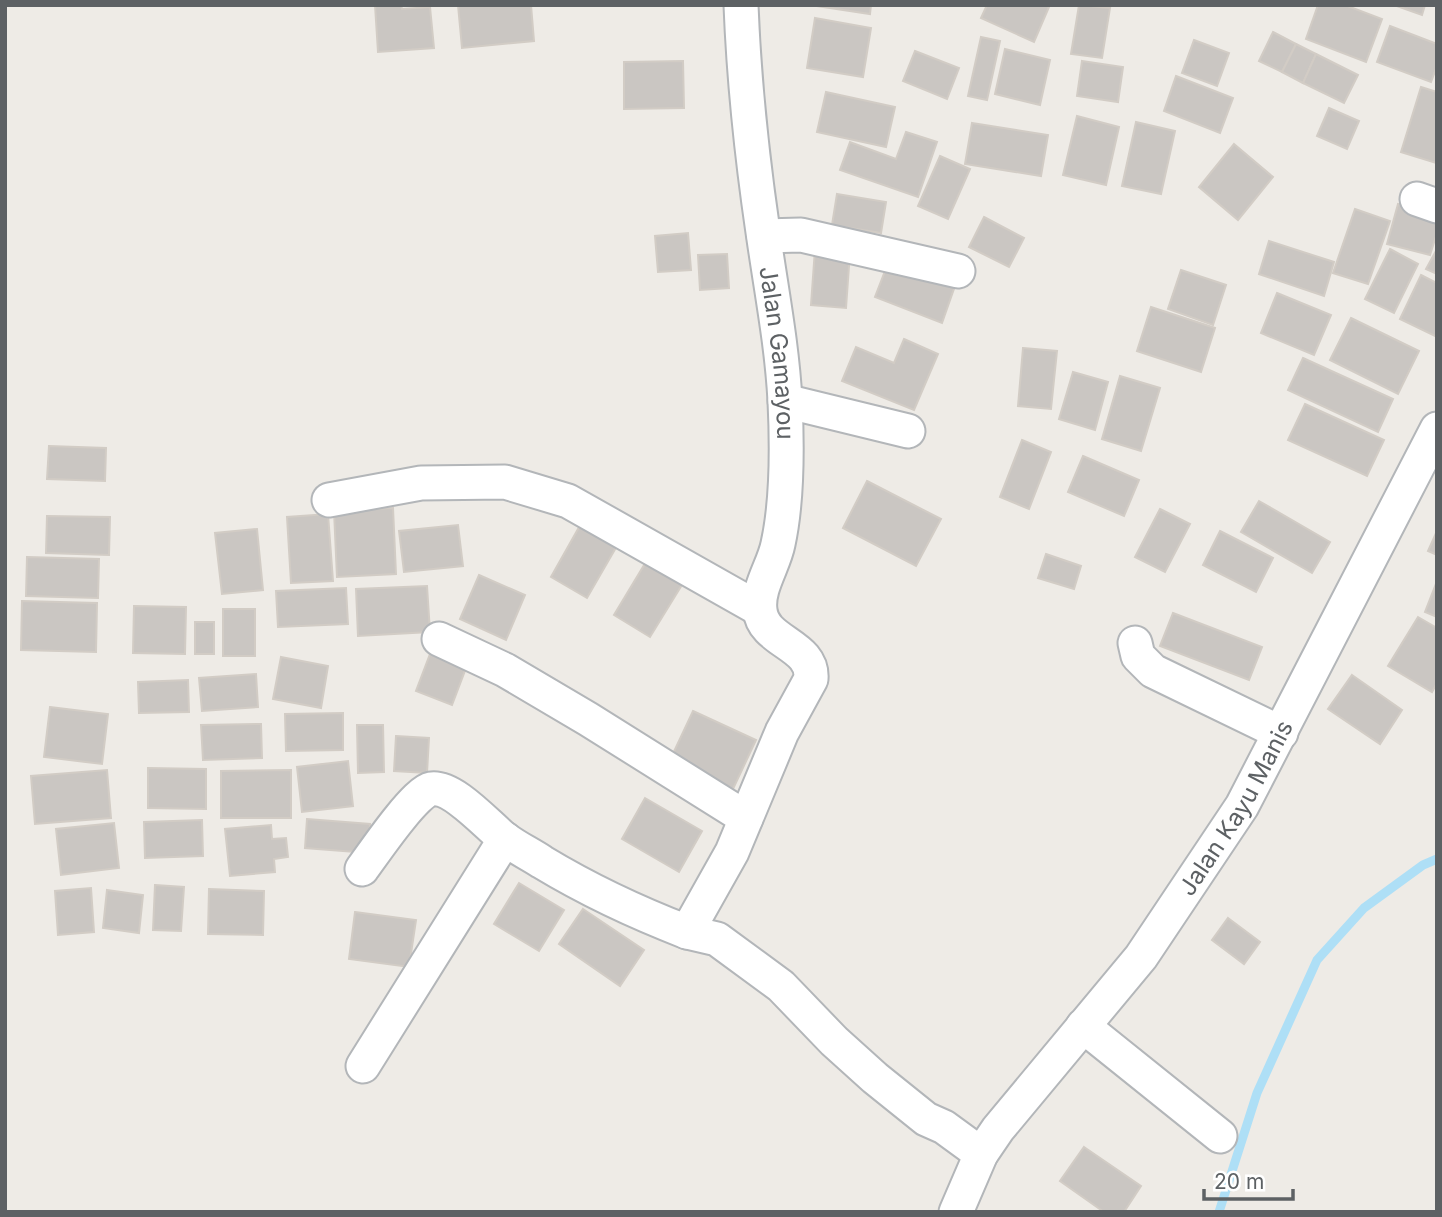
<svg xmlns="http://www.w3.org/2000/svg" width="1442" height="1217" font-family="Inter,sans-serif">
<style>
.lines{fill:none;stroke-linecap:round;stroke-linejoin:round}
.stream{stroke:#aedff6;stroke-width:9}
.building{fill:#cac6c2;stroke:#d2ccc5;stroke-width:2}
.minor-casing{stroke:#b3b6b9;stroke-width:37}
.minor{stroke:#fff;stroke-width:33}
.labels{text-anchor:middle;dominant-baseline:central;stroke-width:6;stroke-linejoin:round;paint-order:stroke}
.street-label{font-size:24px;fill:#5d6164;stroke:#fff}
</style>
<rect width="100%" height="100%" fill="#eeebe6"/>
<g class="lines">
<polyline class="stream" points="1219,1212 1257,1093 1317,960 1364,908 1423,865 1437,859"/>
</g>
<g class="building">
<polygon points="375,5 401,5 402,9 430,7 434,48 378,52"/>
<polygon points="458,5 531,5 534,41 462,48"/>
<polygon points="810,5 871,5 870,14"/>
<polygon points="987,5 1045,5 1049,7 1034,42 981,18"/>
<polygon points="1079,5 1110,8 1102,58 1071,54"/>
<polygon points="1318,5 1345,5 1382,19 1366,62 1306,39"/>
<polygon points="1394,5 1425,5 1422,15"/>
<polygon points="815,18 871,28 863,77 807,68"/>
<polygon points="1390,26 1437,44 1437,66 1431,82 1377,62"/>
<polygon points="1273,32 1296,44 1282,72 1259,61"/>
<polygon points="981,37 1000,41 987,100 968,96"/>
<polygon points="1194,40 1229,53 1217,86 1182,73"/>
<polygon points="1296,44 1316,54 1303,83 1282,72"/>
<polygon points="1005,49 1050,60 1040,105 995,94"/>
<polygon points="915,51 959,68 947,99 903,81"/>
<polygon points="1316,54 1358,75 1344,103 1303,83"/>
<polygon points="683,61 684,108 624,109 624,62"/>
<polygon points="1082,61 1123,67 1118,102 1077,96"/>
<polygon points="1176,76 1233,98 1220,133 1164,111"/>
<polygon points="1421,87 1437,92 1436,163 1401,152"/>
<polygon points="826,92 895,107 886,147 817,132"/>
<polygon points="1329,108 1359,121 1347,149 1317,136"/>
<polygon points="1077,116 1119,127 1106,185 1063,175"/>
<polygon points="1136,122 1175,131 1161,194 1122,186"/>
<polygon points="972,123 1048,135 1041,176 965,164"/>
<polygon points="906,132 937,142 918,197 840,170 850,142 896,159"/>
<polygon points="1234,144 1273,177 1238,220 1199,187"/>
<polygon points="940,156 970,169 948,219 918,206"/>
<polygon points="837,194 886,202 881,233 832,225"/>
<polygon points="1398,204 1437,215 1437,233 1430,255 1387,244"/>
<polygon points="1355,209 1390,221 1368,284 1333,273"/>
<polygon points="984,217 1024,238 1009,267 969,247"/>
<polygon points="688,233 691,270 658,272 655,236"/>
<polygon points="1269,241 1334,262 1324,296 1259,274"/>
<polygon points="815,249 850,252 846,308 811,305"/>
<polygon points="1390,249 1418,264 1394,313 1365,299"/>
<polygon points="1437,249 1437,274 1426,269"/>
<polygon points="727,254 729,288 700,290 698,255"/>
<polygon points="890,258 956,283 942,323 875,297"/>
<polygon points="1181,270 1226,285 1213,325 1168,309"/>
<polygon points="1421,275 1437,283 1437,337 1400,319"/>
<polygon points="1277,293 1331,315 1314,355 1261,333"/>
<polygon points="1151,307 1215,328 1201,372 1137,351"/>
<polygon points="1351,318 1419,351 1398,394 1330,360"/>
<polygon points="904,339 938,354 914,410 842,381 856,347 894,363"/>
<polygon points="1023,348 1057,351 1051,409 1018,406"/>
<polygon points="1303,358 1393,399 1378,432 1288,390"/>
<polygon points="1073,372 1108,382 1095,430 1059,419"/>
<polygon points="1120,376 1160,388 1141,451 1102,439"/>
<polygon points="1305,404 1384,440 1367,476 1288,440"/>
<polygon points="1022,440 1051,452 1029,509 1000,497"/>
<polygon points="49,446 106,448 105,481 47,479"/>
<polygon points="1083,456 1139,480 1124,516 1068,492"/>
<polygon points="867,481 941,519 916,566 843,528"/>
<polygon points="1259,501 1330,542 1312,573 1241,532"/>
<polygon points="393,508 396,574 337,577 334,511"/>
<polygon points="1160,509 1190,524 1165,572 1135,557"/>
<polygon points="328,514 333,581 291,583 287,517"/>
<polygon points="47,516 110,517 109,555 46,553"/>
<polygon points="582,522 618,544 587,598 551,577"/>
<polygon points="458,525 463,566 404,572 399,531"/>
<polygon points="257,529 263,590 222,594 215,533"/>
<polygon points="1220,531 1273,558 1256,592 1203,565"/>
<polygon points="1437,531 1437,555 1428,551"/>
<polygon points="652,552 688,575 650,637 614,615"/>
<polygon points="1046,554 1081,566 1074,589 1038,578"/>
<polygon points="27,557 99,559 98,598 26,596"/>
<polygon points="479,575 525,595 506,640 460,619"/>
<polygon points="1437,581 1437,617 1425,612"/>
<polygon points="427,586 430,632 358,636 356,589"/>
<polygon points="346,588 348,624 278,627 276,591"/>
<polygon points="22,601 97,603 96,652 21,650"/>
<polygon points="134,606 186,607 185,654 133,653"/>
<rect x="223" y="609" width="32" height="47"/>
<polygon points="1173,613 1262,647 1249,680 1160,646"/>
<polygon points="1418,617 1437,628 1437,683 1432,692 1388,666"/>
<rect x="195" y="622" width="19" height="32"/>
<polygon points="430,654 466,668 452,705 416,691"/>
<polygon points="281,657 328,666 321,708 273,699"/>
<polygon points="256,674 258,707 202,711 199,678"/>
<polygon points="1352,675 1402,710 1380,744 1328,709"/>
<polygon points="188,680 189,712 139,713 138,682"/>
<polygon points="50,707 108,714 102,764 44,757"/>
<polygon points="693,711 756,740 733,789 670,760"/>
<polygon points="343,713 343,750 286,751 285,714"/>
<polygon points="261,724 262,758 203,760 201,725"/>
<polygon points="357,725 383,725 384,772 358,773"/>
<polygon points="396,736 429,738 427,773 394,771"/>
<polygon points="348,761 353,806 302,812 297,767"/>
<polygon points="148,768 206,769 206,809 148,808"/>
<polygon points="107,770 111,818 35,824 31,776"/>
<polygon points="291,770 291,818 221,818 221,771"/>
<polygon points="645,798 702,831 679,872 622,839"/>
<polygon points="307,819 370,824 368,853 305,848"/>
<polygon points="202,820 203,856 145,858 144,822"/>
<polygon points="114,823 119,868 61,875 56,829"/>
<polygon points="271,825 272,839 286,838 288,857 274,859 275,872 230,876 225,829"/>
<polygon points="519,883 564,910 539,951 494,924"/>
<polygon points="155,885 184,887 181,931 153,930"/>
<polygon points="91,888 94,932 58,935 55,891"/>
<polygon points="209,889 264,891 263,935 208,934"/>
<polygon points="107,890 143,895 139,933 103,928"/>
<polygon points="583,909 644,950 620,986 559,944"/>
<polygon points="355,912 416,920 409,967 349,959"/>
<polygon points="1228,918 1260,942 1244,964 1212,940"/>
<polygon points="1084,1147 1141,1186 1124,1212 1104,1212 1060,1181"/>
</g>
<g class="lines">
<defs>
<g id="minor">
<path id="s1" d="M741 5C744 82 752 157 763 232 771 289 782 344 785 401 787 443 787 503 778 544 774 565 757 588 760 610 763 643 814 644 811 679L782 732 732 852 687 932 717 939 781 986 834 1041 875 1078 926 1119 944 1127 981 1154"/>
<polyline points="1417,199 1437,206"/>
<polyline points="764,236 801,235 958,271"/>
<polyline points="785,401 908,431"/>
<polyline points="329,500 421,483 505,482 568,501 759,609"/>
<polyline points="439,639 505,670 588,719 746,818"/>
<polyline points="1135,643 1138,656 1153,671 1281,733"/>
<path d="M362 869C373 854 415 792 431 789 453 785 489 827 505 839 517 848 530 854 542 862 590 891 635 912 687 932"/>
<polyline points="1083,1026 1220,1136"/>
<polyline points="363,1066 505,839"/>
<path id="s2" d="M956 1212 981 1154 998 1129 1141 957 1242 806 1437 429"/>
</g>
</defs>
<use href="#minor" class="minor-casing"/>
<use href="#minor" class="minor"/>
</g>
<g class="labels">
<g class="street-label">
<text stroke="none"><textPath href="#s1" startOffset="350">Jalan Gamayou</textPath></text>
<text stroke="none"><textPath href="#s2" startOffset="494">Jalan Kayu Manis</textPath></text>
</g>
</g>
<rect width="1442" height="1217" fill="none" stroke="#5d6164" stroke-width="14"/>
<path d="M1204 1189v10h89v-10" fill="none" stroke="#5d6164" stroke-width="3.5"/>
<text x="1214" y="1189" font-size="21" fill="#5d6164" stroke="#ffffff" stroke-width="5" paint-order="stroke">20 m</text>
</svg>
